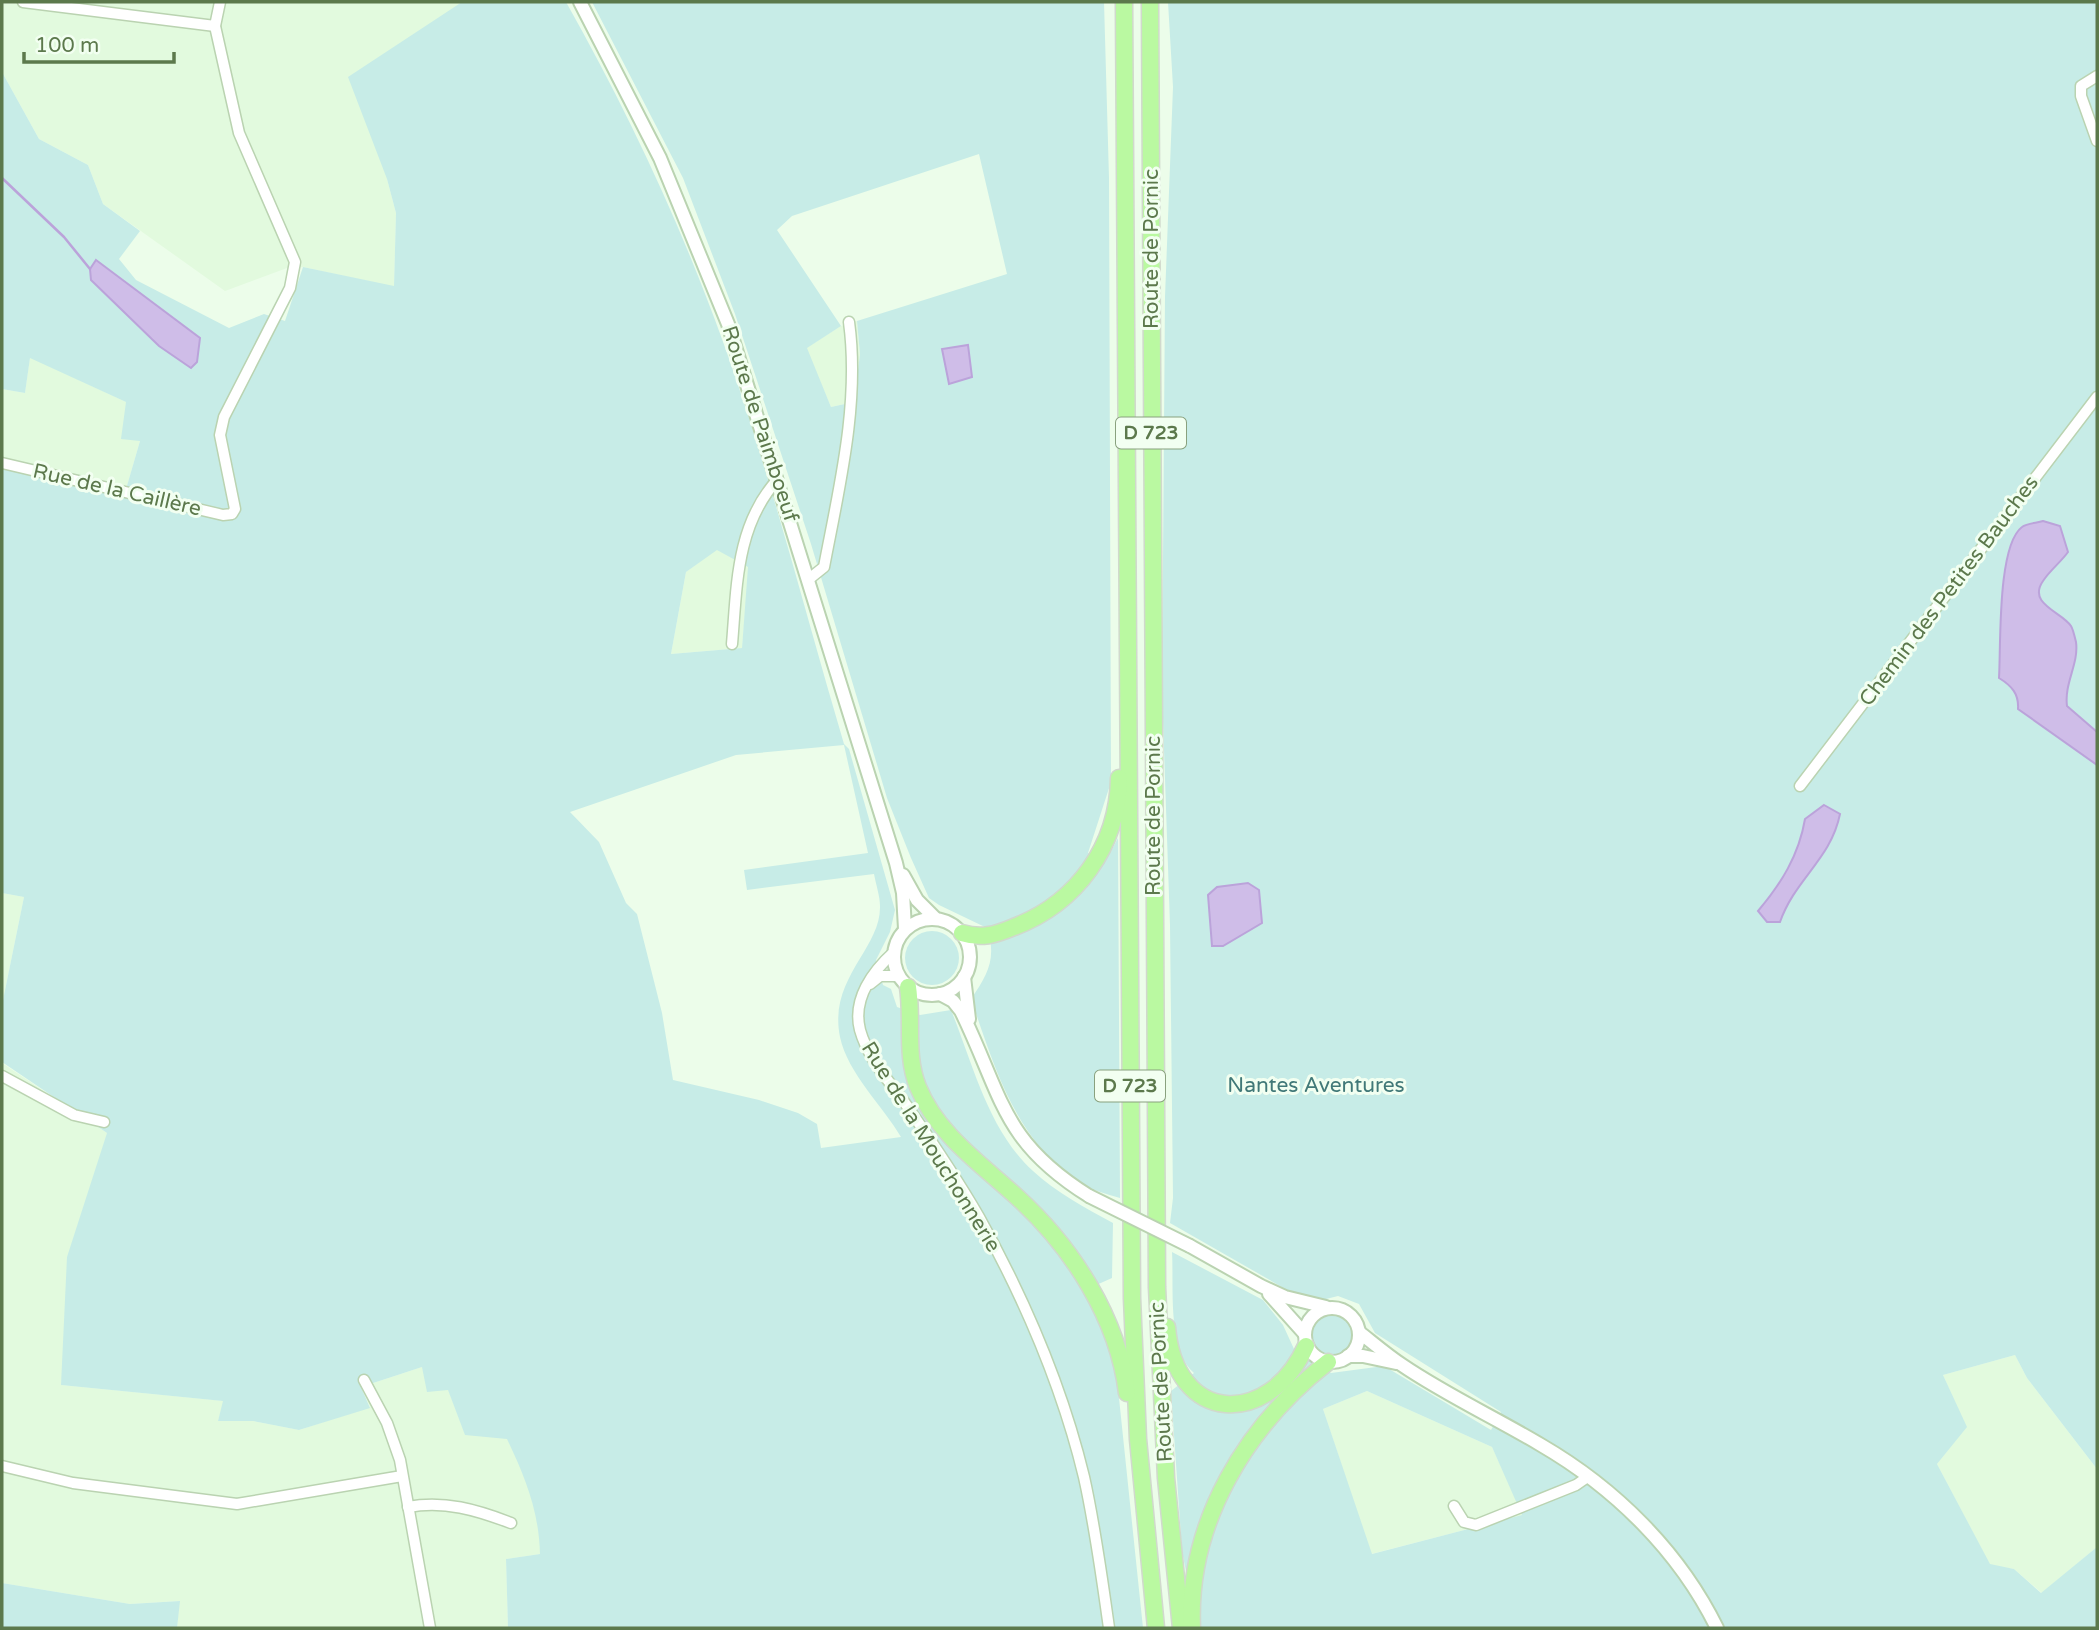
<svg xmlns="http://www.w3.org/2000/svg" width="2099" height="1630" font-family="'Varela Round',sans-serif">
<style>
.residential{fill:#e2fade}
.green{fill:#c7ece7;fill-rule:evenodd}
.water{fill:#cfbde8;stroke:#bba3da;stroke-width:2}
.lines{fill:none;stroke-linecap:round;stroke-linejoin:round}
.stream{stroke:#bba3da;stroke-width:2.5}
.minor-casing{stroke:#bad3b1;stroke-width:13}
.tertiary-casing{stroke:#bad3b1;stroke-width:16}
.trunk-casing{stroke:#d1d9cd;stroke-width:19}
.minor{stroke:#fff;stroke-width:10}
.tertiary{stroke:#fff;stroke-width:12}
.trunk{stroke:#baf9a1;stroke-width:16}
.tertiary-bridge-casing{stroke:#bad3b1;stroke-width:16;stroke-linecap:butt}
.tertiary-bridge{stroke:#fff;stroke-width:12}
.labels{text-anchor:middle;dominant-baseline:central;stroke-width:6;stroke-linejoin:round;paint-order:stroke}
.shield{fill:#f2fff1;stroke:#89a17e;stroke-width:2}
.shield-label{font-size:19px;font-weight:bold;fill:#5c794c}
.street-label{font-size:21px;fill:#5c794c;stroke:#f2fff1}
.park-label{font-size:21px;fill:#417978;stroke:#f2fff1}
</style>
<rect width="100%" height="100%" fill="#ecfdea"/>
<g class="residential">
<polygon points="84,2 462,2 387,179 396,213 394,287 303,267 287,268 225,291 103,204 88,165 39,139 2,72 2,4"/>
<polygon points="857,321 860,354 854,402 831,407 806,348 841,326"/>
<polygon points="30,357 126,402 140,441 124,496 2,468 2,389 25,393"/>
<polygon points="717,549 749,567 742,648 671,654 686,572"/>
<polygon points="2,893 24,897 2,1005"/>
<polygon points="2,1063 107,1133 61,1385 224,1401 218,1421 253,1421 299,1430 370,1407 361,1387 422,1367 448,1389 465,1434 507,1438 532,1491 540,1528 540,1554 506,1559 508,1628 177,1628 179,1601 130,1604 2,1583"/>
<polygon points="2015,1355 2027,1378 2097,1469 2097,1547 2042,1593 2014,1569 1990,1565 1937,1464 1966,1427 1943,1375"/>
<polygon points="1367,1391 1492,1447 1523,1515 1371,1554 1323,1409"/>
</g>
<g class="green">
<path d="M462 2H566C619 96 668 197 707 299 763 443 800 596 844 744L849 749 895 910 890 932 876 960 883 985 891 989 897 1007 920 1015 951 1010C973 1064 988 1130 1033 1171 1056 1192 1085 1208 1113 1223L1112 1278 1085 1290 1101 1322 1117 1379 1143 1628H508L506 1559 540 1554C539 1511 525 1477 507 1439L465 1435 448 1390 427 1392 422 1367 361 1387 370 1408 299 1430 253 1421H218L223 1401 61 1385 67 1257 107 1133 2 1062V1005L24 897 2 893V468L124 496 140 441 121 439 126 402 30 358 25 393 2 389V72L39 139 88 165 103 204 140 231 119 259 136 280 229 328 264 314 285 321 303 267 394 286 396 213 387 179 348 77ZM717 550 748 567 742 648 671 654 686 572ZM844 745 868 853 744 870 747 890 874 874C876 885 880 896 880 906 881 949 828 978 840 1037 848 1074 883 1106 901 1137L821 1148 817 1124 798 1113 759 1100 673 1080 662 1013 637 914 626 903 599 842 570 812 736 755Z"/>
<path d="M592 2H1104L1109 178 1111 782 1088 853 1106 860 1118 838 1120 1198C1107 1194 1090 1190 1079 1182 1015 1140 995 1068 971 999 988 974 997 958 987 928L939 905 929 898 911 858 887 798 811 544 735 314 683 178ZM979 154 1007 274 857 321 860 354 854 402 831 407 807 348 841 326 777 230 792 216Z"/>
<path d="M1168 2H2097V1469L2027 1378 2015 1355 1943 1375 1967 1427 1937 1464 1990 1564 2014 1569 2041 1593 2097 1547V1628H1197L1182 1551 1171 1391 1194 1373C1167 1350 1174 1287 1172 1252L1263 1300 1283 1325 1294 1349 1331 1373 1384 1366 1491 1430 1501 1412 1375 1333 1359 1304 1338 1296 1310 1303 1170 1223 1173 1198 1170 925 1162 691 1165 297 1173 87ZM1367 1391 1492 1447 1522 1515 1372 1554 1323 1409Z"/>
<circle cx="932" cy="958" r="27"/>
<circle cx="1331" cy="1335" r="21"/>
<polygon points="2,1583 130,1604 180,1601 177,1628 2,1628"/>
</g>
<g class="water">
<polygon points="96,260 200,338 197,362 191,368 159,346 91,280 90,269"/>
<polygon points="968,345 972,377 949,384 942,349"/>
<path d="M2043 521 2060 526 2068 552C2061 562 2050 570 2043 581 2027 604 2062 612 2071 626 2073 629 2075 638 2076 642 2079 664 2064 683 2067 706L2097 732V765L2018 709C2019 694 2012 686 1999 678 2001 646 1997 546 2022 527 2027 523 2037 523 2043 521Z"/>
<path d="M1824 805 1840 814C1831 859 1795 879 1780 922H1767L1758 911C1781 884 1799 855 1805 819Z"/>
<polygon points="1248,883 1259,890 1262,923 1223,946 1212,946 1208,895 1217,887"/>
</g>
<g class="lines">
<polyline class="stream" points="2,178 64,237 90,269"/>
<defs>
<g id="minor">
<polyline points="23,2 215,26"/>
<polyline points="2097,76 2081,86 2081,96 2097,141"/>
<polyline points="2,463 223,515 232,514 235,509 220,435 224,417 290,288 295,262 239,133 215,26 220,2"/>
<path d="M809 579 824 567C839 488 860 403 849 322"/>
<path d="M732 644C737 585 736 525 778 479"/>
<polyline points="1800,786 2097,397"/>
<path d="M894 952C873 971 852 999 860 1030 868 1059 890 1082 907 1106 932 1142 957 1179 979 1217 1024 1298 1062 1386 1084 1477 1095 1526 1102 1578 1109 1628"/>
<polyline points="870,984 880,976 899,976"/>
<polyline points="2,1076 74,1115 104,1122"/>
<polyline points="364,1380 387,1423 400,1460 430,1628"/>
<polyline points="2,1466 73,1483 237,1504 402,1476"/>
<polyline points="1454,1506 1464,1522 1476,1525 1576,1485 1589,1476"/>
<path d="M408 1507C444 1500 477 1510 511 1523"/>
</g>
<g id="tertiary">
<polyline points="580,2 660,158 728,324 896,863 903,893 905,929"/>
<polyline points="903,875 917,900 936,919"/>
<circle cx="932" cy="957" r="38"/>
<polyline points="964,977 969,1019"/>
<path d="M940 994 953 1001 961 1011C1003 1097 1001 1141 1089 1196"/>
<polyline points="1190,1246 1261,1286 1285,1297 1326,1307"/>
<polyline points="1269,1294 1304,1333"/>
<circle cx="1332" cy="1335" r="27"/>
<path d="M1359 1332C1373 1343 1387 1355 1402 1365 1446 1395 1496 1418 1541 1445 1615 1488 1679 1551 1717 1628"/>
<polyline points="1348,1356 1363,1356 1396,1363"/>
</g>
<g id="trunk">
<polyline points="1124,2 1132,1298 1138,1439 1156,1628"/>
<polyline points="1150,2 1157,1287 1166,1478 1181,1628"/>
<path d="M962 933C981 939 995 935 1014 927 1077 903 1118 846 1119 778"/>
<path d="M908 987C913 1020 905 1055 918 1087 937 1134 981 1164 1017 1197 1072 1247 1118 1318 1127 1393"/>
<path d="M1167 1327C1175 1425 1269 1428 1306 1346"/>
<path d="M1192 1628C1187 1522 1247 1425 1328 1362"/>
</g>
</defs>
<use href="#minor" class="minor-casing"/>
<use href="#tertiary" class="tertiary-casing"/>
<use href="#trunk" class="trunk-casing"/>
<use href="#minor" class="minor"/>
<use href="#tertiary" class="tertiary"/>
<use href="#trunk" class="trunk"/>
<defs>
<polyline id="tertiary-bridge" points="1089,1196 1190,1246"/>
</defs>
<use href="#tertiary-bridge" class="tertiary-bridge-casing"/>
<use href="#tertiary-bridge" class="tertiary-bridge"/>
</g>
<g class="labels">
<g class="shield">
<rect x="1116" y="417.5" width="70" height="31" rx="5"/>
<rect x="1095" y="1070.5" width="70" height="31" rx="5"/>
</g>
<g class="shield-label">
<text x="1151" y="433">D 723</text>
<text x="1130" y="1086">D 723</text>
</g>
<g class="street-label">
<text transform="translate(1151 249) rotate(-90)">Route de Pornic</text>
<text transform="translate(760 424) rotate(72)">Route de Paimboeuf</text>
<text transform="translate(117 490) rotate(13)">Rue de la Caillère</text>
<text transform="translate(1949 591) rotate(-53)">Chemin des Petites Bauches</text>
<text transform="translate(1153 816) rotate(-90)">Route de Pornic</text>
<text transform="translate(931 1147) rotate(58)">Rue de la Mouchonnerie</text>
<text transform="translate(1161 1382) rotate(-93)">Route de Pornic</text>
</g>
<g class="park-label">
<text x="1316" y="1085">Nantes Aventures</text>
</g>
</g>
<rect width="2099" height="1630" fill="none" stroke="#5c794c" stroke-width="7"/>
<path d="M24 52v10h150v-10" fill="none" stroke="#5c794c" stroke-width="3.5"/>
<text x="35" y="52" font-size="21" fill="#5c794c" stroke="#f2fff1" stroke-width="5" paint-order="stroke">100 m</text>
</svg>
